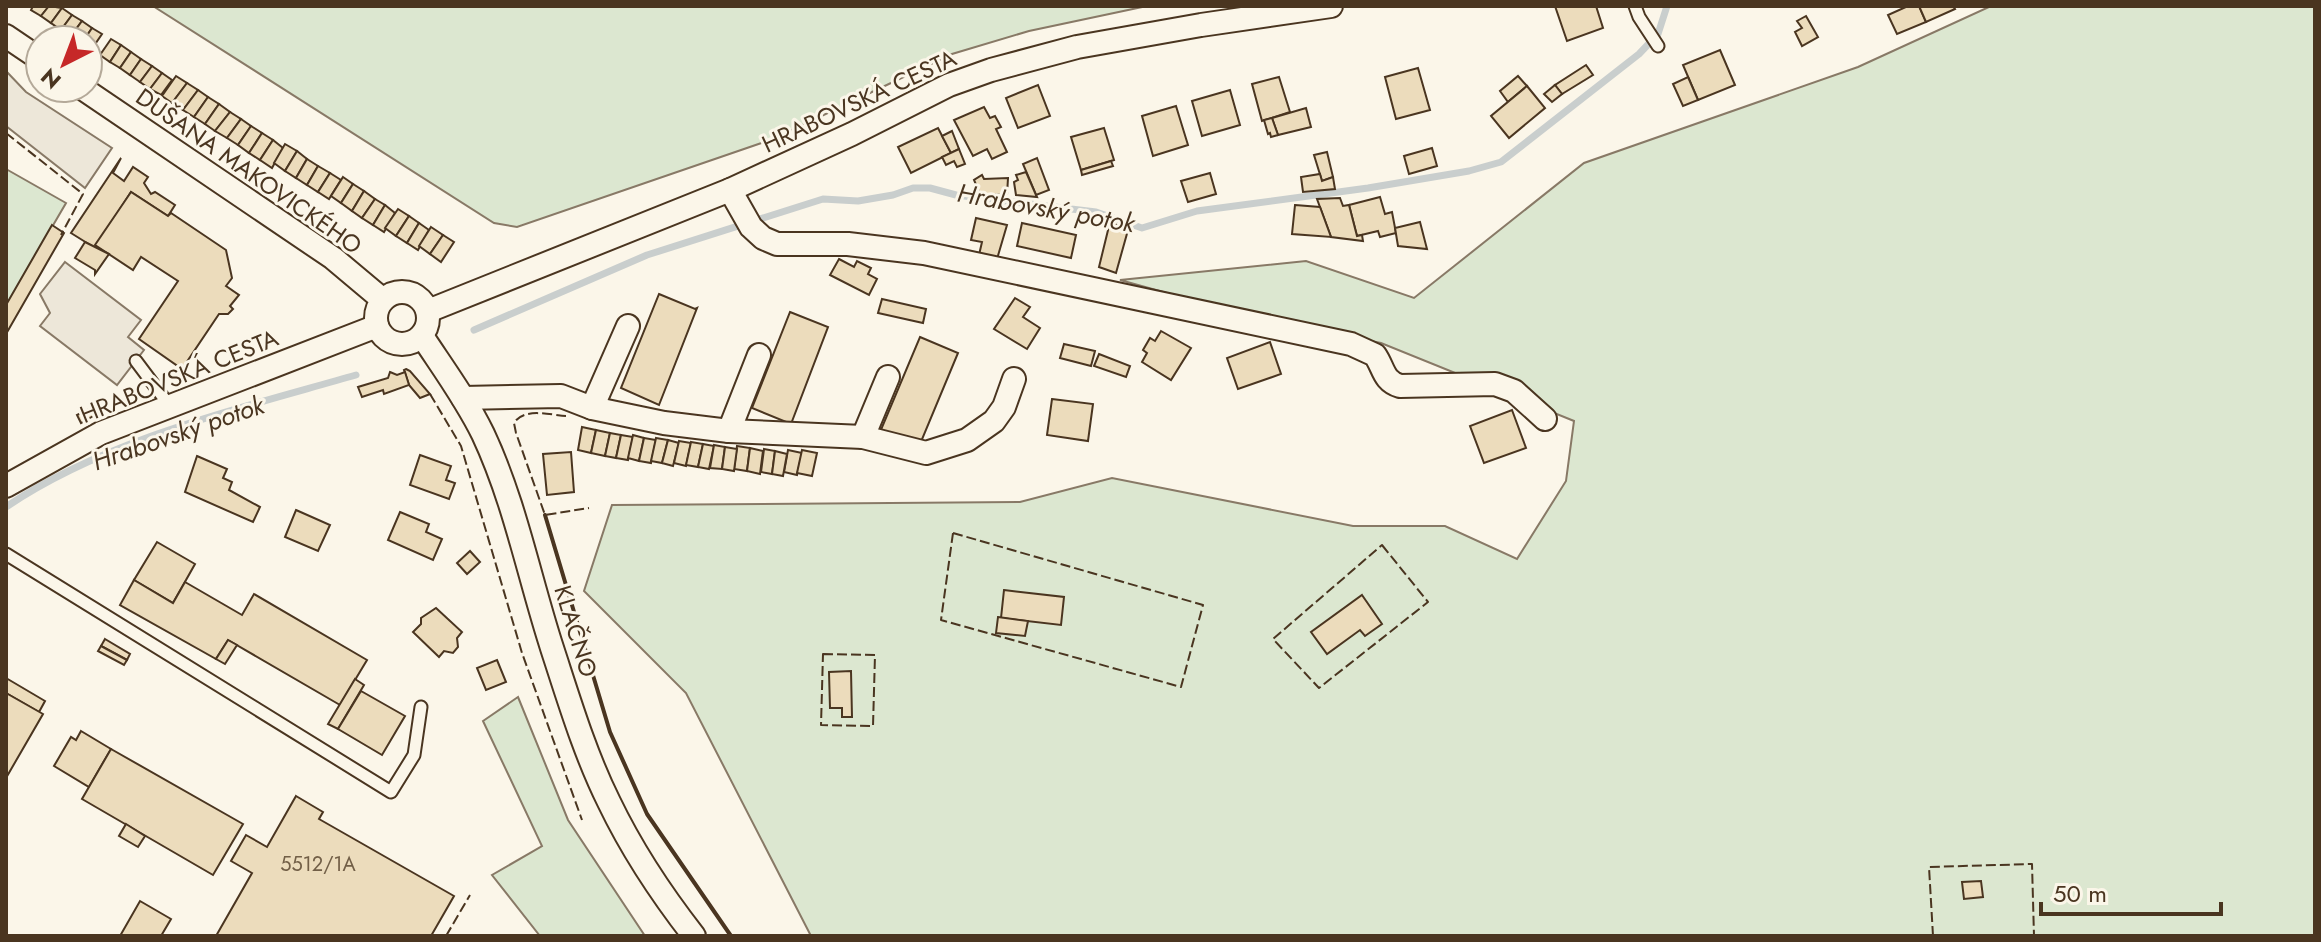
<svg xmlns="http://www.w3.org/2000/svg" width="2321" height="942" font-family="Jost,sans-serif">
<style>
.green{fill:#dce7d0;stroke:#887966;stroke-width:2}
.parking{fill:#ede7d9;stroke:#887966;stroke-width:2}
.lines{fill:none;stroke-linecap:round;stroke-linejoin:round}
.stream{stroke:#c9cecd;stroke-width:7}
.building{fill:#ecdcbc;stroke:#4a3520;stroke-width:2}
.service-casing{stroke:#4a3520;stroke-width:15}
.minor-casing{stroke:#4a3520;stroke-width:26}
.service{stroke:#fbf6e9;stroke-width:11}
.minor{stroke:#fbf6e9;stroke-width:22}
.fence{stroke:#4a3520;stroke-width:2;stroke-dasharray:10 4;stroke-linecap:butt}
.wall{stroke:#4a3520;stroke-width:4}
.labels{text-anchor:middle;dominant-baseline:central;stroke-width:6;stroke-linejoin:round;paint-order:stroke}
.number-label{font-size:20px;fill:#725f47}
.street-label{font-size:24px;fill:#4a3520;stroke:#fbf6e9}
.water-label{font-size:26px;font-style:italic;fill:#4a3520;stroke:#fbf6e9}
</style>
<rect width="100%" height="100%" fill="#fbf6e9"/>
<g class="green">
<polygon points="153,6 1147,6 1029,31 952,54 773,139 517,227 494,223"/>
<polygon points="1991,6 2315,6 2315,936 811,936 686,693 584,591 612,505 1020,502 1112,478 1353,526 1445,526 1517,559 1566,481 1574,421 1381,343 1264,320 1120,280 1306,261 1414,298 1584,163 1858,67"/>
<polygon points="6,169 66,203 6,306"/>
<polygon points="518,697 568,820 645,936 540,936 492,875 542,846 483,721"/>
</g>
<g class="parking">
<polygon points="6,71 26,92 112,148 85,188 6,126"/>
<polygon points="65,262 141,320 128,337 144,350 117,385 40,326 50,313 40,294"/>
</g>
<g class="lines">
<g class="stream">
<polyline points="474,330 647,255 823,199 858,201 893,195 913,188 930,188 956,195 1096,212 1142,228 1197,211 1368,188 1469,171 1501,162 1639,54 1658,34 1667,6"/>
<path d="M6 507C106 439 241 408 356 375"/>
</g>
</g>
<g class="building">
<polygon points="33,6 49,6 41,16 31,10"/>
<polygon points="49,6 62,8 51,23 41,16"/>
<polygon points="1555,6 1596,6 1603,28 1567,41"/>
<polygon points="1908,6 1919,6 1926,22 1897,34 1888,15"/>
<polygon points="1919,6 1953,6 1955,9 1926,22"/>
<polygon points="62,8 72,15 61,30 51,23"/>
<polygon points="72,15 82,21 71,36 61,30"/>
<polygon points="1806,16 1818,37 1802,46 1795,32 1802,28 1797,21"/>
<polygon points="82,21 92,28 84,40 76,40 71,36"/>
<polygon points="92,28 102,34 91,50 88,48 88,40 84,40"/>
<polygon points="111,39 121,45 110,62 100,55"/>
<polygon points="121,45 131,52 120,68 110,62"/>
<polygon points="1720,50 1735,85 1698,100 1683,65"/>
<polygon points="131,52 141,59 130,75 120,68"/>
<polygon points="141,59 152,66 140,82 130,75"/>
<polygon points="1586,65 1593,75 1562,94 1555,85"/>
<polygon points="152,66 162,73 150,89 140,82"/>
<polygon points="1418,68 1430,110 1396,119 1385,77"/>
<polygon points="162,73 172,80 161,95 150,89"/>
<polygon points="176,76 187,83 172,103 162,96"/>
<polygon points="1518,76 1527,86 1508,102 1500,91"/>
<polygon points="1279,77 1290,112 1262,121 1252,84"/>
<polygon points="1688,77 1698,100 1683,106 1673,84"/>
<polygon points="187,83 198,90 183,110 172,103"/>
<polygon points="1038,85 1050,116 1018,128 1006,98"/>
<polygon points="1555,85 1562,94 1552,102 1544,94"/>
<polygon points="1527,86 1545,108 1509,138 1491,116"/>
<polygon points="198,90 208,97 194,117 183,110"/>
<polygon points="1230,90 1240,125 1202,136 1192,101"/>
<polygon points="208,97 219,104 205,124 194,117"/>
<polygon points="219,104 230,112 215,131 205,124"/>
<polygon points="1176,106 1188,145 1153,156 1142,116"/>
<polygon points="984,107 990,118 995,116 1001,127 996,129 1007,152 992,159 987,149 973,156 954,120"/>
<polygon points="1306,108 1311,127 1278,135 1272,118"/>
<polygon points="230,112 241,119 227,138 215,131"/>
<polygon points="1272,118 1278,135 1271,137 1270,133 1268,134 1264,120"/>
<polygon points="241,119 251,126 238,145 227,138"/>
<polygon points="251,126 262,133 249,153 238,145"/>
<polygon points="938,128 951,153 911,173 898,147"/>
<polygon points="1104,128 1114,160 1081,170 1071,137"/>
<polygon points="952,131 959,149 951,153 942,136"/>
<polygon points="262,133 273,140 260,160 249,153"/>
<polygon points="273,140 283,148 272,168 260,160"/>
<polygon points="285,144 297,151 285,171 274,163"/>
<polygon points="1432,148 1437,166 1409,174 1404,156"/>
<polygon points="959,149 965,164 957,167 954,161 946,165 942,157"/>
<polygon points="297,151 307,159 296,178 285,171"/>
<polygon points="1327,152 1333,177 1322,181 1314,155"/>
<polygon points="121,158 113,173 124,181 133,167 148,177 144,183 151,194 155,192 175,205 168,216 131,192 95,248 71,233"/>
<polygon points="1037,158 1049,190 1036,195 1023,164"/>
<polygon points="307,159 318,166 307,185 296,178"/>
<polygon points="1111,161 1113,166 1082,175 1081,170"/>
<polygon points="318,166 330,173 318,192 307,185"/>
<polygon points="1026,172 1036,195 1037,197 1016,195 1014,182 1018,180 1016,175"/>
<polygon points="330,173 341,180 329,199 318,192"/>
<polygon points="1210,173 1216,194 1188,202 1181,181"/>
<polygon points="1320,174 1322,181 1333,177 1335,189 1303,192 1301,177"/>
<polygon points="982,175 984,179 1008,178 1007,195 980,194 974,180"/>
<polygon points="343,177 353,184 341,203 331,196"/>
<polygon points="353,184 364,191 352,211 341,203"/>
<polygon points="364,191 375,199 362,218 352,211"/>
<polygon points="131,192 168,216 171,213 226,250 232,278 226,286 239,295 230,306 233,309 228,314 219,314 182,369 139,339 178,281 141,257 133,270 95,245"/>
<polygon points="1380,197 1385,214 1392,212 1396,233 1380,237 1378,231 1357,236 1349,205"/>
<polygon points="1340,198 1343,206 1349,205 1357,236 1362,235 1363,241 1331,237 1317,199"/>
<polygon points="375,199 385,205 373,225 362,218"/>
<polygon points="385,205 395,213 384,232 373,225"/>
<polygon points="1295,205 1320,207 1331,237 1292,234"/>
<polygon points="398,209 409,216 396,236 385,228"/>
<polygon points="409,216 419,223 407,243 396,236"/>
<polygon points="976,218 1007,225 997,259 979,255 982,242 971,240"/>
<polygon points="1110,222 1128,230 1116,273 1099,267"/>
<polygon points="1420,222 1427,249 1398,246 1395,228"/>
<polygon points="419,223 429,230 418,250 407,243"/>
<polygon points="1022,223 1076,235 1071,258 1017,246"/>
<polygon points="52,225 64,233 6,334 6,305"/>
<polygon points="431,227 443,235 430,254 419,246"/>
<polygon points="443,235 454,242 441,262 430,254"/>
<polygon points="85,242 109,254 95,274 95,270 75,258"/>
<polygon points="839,259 854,267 857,261 871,268 868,274 877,279 869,295 830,275"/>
<polygon points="659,294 695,309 697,308 659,405 621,388"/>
<polygon points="1015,298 1030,307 1023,317 1040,328 1027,349 994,329"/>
<polygon points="882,299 926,309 923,323 878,313"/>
<polygon points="790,312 828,327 791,424 752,408"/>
<polygon points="1161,331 1191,348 1171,380 1142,362 1147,353 1143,350 1150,338 1155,341"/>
<polygon points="920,337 958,353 918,449 880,432"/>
<polygon points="1270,342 1281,374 1238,389 1227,358"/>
<polygon points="1064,344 1095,351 1091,366 1060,358"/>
<polygon points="1099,354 1130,366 1126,377 1094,366"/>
<polygon points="406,369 410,371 430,394 420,398 409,385 404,370"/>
<polygon points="390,372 397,375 405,372 409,385 384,394 383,390 362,397 358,387 388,378"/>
<polygon points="1052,399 1093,404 1088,441 1047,435"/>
<polygon points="91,408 95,415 81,423 77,415"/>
<polygon points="1512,410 1526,448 1484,463 1470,426"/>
<polygon points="582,427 596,430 591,453 578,450"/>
<polygon points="596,430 610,433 605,456 591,453"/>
<polygon points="610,433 621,435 616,458 605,456"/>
<polygon points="621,435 633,437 628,460 616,458"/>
<polygon points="633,435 644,438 639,461 628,458"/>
<polygon points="644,438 656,440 651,463 639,461"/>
<polygon points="656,438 668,440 662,463 651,461"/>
<polygon points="668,440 679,443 673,466 662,463"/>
<polygon points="679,441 691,443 686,466 674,463"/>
<polygon points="691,442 703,444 698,467 686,465"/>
<polygon points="703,444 714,446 709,469 698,467"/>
<polygon points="714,445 725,447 722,469 710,468"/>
<polygon points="737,446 750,448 747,471 734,469"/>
<polygon points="725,447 737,449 734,471 722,469"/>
<polygon points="750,448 763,451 760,474 747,471"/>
<polygon points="764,449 775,451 772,474 761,472"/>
<polygon points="788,450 802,453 797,475 784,472"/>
<polygon points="802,450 817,453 812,476 797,473"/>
<polygon points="775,451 787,454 783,476 772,474"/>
<polygon points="571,452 574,492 547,495 543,454"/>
<polygon points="420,455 451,466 446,480 455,483 449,499 410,485"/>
<polygon points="197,456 227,469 223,478 232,482 229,490 260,507 253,522 185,492"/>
<polygon points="296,510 330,525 318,551 285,537"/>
<polygon points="400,512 429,524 426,532 442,539 433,560 388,540"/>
<polygon points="157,542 195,564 173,603 134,580"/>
<polygon points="470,551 480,562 467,574 457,563"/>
<polygon points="134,580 173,603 185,582 242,615 254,594 367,660 340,705 228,640 216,659 120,605"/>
<polygon points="1004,590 1064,597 1061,625 1001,618"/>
<polygon points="1362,595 1382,624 1365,636 1360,630 1327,654 1311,632"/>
<polygon points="436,608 462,632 457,638 458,647 453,653 444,651 439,657 413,632 421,624 421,618"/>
<polygon points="998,617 1028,621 1025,636 996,633"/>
<polygon points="105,639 130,654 127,660 101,646"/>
<polygon points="228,640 237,645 225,664 216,659"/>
<polygon points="101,646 127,660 124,665 98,651"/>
<polygon points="497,660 506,682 486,690 477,668"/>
<polygon points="851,671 852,717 842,717 842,708 830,708 829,672"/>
<polygon points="6,678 45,701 39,712 6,693"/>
<polygon points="355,679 364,685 338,729 328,724"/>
<polygon points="361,691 405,716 382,755 338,729"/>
<polygon points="6,693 43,714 6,778"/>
<polygon points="81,731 111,749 89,787 54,766 71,737 76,740"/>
<polygon points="111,749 243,824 213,875 82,799"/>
<polygon points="296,796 323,812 319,819 454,896 431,936 216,936 252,873 231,861 246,835 267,847"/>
<polygon points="126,824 145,836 138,847 119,836"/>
<polygon points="1981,881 1983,897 1964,899 1962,882"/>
<polygon points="140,901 171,919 161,936 120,936"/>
</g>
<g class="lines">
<defs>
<g id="service">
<polyline points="1635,6 1639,17 1658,46"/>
<polyline points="136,361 169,405"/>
<polyline points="6,554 391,792 414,755 421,707"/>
</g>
<g id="minor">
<polyline points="6,36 40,59"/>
<polyline points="82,88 333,258 383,300"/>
<path d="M730 190 751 227 763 238 777 244H848L924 253 1351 344 1375 355C1384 368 1383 381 1400 386L1495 384 1514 391 1545 419"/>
<circle cx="402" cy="318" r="26"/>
<polyline points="428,311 730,190 852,134 949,85 991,70 1077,47 1201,25 1331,6"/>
<path d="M422 336C443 368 466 399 483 434 515 502 529 577 552 648 569 700 585 754 609 802 632 850 662 895 694 936"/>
<polyline points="463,398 561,396 592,408 628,326"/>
<polyline points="592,408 664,423 729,431 759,355"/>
<polyline points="729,431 863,437 888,377"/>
<polyline points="863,437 926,453 967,440 994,421 1004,407 1014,379"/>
<polyline points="6,486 101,433 377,326"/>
</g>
</defs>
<use href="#service" class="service-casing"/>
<use href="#minor" class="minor-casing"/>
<use href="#service" class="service"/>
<use href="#minor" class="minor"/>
<g class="fence">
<polyline points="6,133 83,194 61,235"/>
<polyline points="430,394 461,446 522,653 582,820"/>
<path d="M566 416C550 415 524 407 514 423L516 433 545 515 589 508"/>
<polygon points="953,533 1203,605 1181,687 941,620"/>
<polygon points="1382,545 1428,602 1319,688 1273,639"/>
<polygon points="823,654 875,655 873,726 821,725"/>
<polyline points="446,936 470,895"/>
<polyline points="1933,936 1929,867 2032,864 2034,936"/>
</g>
<polyline class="wall" points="545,515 610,732 647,814 731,936"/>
</g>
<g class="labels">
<g class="number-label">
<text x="318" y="864">5512/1A</text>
</g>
<g class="street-label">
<text transform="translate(859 101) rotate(-25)">HRABOVSKÁ CESTA</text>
<text transform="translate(249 171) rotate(35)">DUŠANA MAKOVICKÉHO</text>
<text transform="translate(179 376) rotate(-22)">HRABOVSKÁ CESTA</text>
<text transform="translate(576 631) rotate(73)">KLAČNO</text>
</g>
<g class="water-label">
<text transform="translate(1046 208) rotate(10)">Hrabovský potok</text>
<text transform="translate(178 433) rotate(-19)">Hrabovský potok</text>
</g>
</g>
<rect width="2321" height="942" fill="none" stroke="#4a3520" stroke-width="16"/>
<g transform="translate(64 64) rotate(222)"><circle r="38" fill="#fbf6e9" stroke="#b4a999" stroke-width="2"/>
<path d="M0-6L14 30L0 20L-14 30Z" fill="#c62828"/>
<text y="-12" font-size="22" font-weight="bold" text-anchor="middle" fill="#4a3520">N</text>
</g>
<path d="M2041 902v12h180v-12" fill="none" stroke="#4a3520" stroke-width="4"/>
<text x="2053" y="902" font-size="24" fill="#4a3520" stroke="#fbf6e9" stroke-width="6" paint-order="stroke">50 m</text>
</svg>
